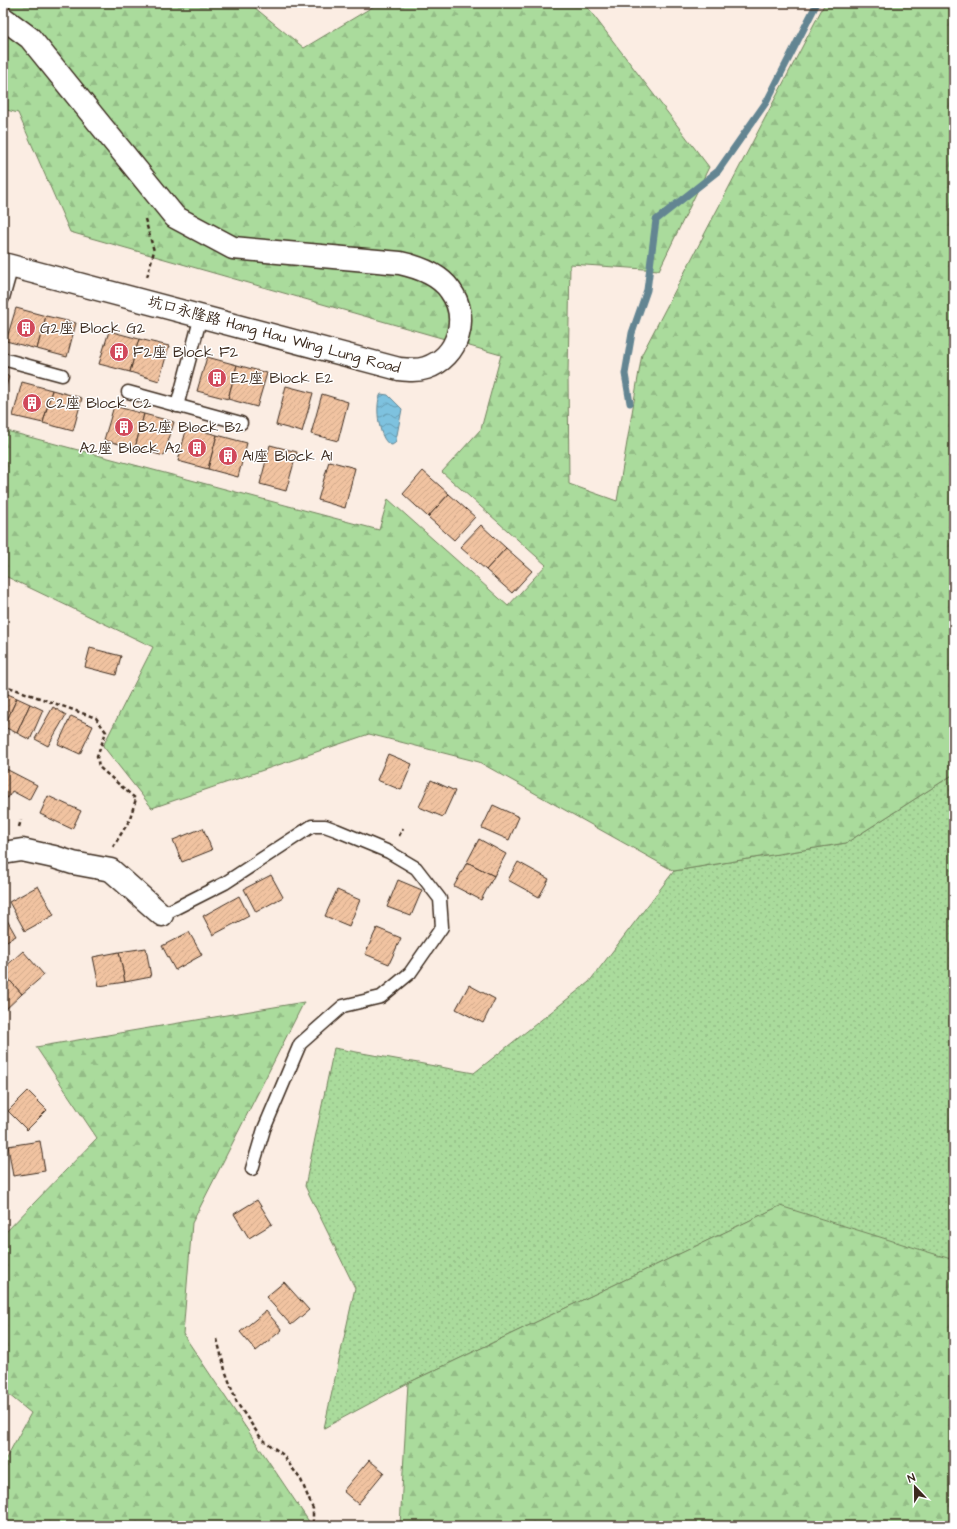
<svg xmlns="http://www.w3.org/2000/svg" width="957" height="1529" font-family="'Architects Daughter','LXGW WenKai TC',sans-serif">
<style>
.grass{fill:url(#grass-dots);stroke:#72825d}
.forest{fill:url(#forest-firs);stroke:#72825d}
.water{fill:url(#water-waves);stroke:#638592}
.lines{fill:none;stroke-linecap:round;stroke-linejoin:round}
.stream{stroke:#638592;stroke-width:7}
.building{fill:url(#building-hatch);stroke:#3b2a1e}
.service-casing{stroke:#3b2a1e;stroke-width:15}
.minor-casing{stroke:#3b2a1e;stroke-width:25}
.path{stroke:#3b2a1e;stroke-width:2.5;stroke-dasharray:4 3;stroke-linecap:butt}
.service{stroke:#fff;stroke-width:12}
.minor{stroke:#fff;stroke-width:22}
.labels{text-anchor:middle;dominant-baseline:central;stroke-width:3;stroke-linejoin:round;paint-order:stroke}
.poi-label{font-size:15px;fill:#3b2a1e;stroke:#fff;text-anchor:start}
.street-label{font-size:15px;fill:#3b2a1e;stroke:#fff}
</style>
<defs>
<pattern id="grass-dots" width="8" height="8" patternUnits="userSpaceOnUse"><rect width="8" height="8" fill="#aadb9c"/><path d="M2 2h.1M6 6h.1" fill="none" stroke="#93bc86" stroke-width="1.8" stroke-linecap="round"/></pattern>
<pattern id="forest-firs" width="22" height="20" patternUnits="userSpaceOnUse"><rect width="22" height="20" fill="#aadb9c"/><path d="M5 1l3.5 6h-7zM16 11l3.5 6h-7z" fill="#93bc86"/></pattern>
<pattern id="water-waves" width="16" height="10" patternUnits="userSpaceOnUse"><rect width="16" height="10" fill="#7ec2df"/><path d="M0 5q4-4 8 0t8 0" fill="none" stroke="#689eb4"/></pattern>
<pattern id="building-hatch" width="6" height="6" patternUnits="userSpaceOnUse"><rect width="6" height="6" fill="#f1c3a1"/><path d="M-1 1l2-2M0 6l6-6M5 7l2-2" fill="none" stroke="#d0a88a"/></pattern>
</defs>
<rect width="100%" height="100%" fill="#fbede3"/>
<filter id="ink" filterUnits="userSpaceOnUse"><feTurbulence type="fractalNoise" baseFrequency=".025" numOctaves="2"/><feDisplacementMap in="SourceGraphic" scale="8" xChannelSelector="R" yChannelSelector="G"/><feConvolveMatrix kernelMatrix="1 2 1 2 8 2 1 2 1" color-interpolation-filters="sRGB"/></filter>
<g filter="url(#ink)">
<polygon class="grass" points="954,774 954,1261 774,1209 408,1383 324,1428 355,1288 305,1186 334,1048 474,1073 589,982 674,871 846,843"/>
<g class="forest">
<polygon points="3,3 249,3 304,48 379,3 584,3 709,167 659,270 570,264 568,374 569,484 617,501 642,354 825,3 954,3 954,774 846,843 674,871 479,762 369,734 152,808 103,746 153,647 3,575 3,430 379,530 388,499 508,606 546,565 442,472 481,429 501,355 70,232 18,113 3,109"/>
<polygon points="304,1002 192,1223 183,1334 312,1526 13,1526 3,1520 3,1464 31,1413 3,1390 3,1235 97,1138 36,1047"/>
<polygon points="780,1206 954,1260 954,1526 400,1526 408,1383"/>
</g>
<path class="water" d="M381 394 388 395 402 409 396 440 395 443 392 445C379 444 374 404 381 394Z"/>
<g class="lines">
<polyline class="stream" points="630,403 625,374 632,333 647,290 656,220 718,171 767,101 817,3"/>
</g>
<g class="building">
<polygon points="16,308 46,316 37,349 6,341"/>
<polygon points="46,316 76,323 67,357 37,349"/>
<polygon points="109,331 139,339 130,372 99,364"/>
<polygon points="139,339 169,346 159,381 130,372"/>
<polygon points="207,357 237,365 228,399 197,391"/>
<polygon points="237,365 267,373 257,407 228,399"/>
<polygon points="3,375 9,376 3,398"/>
<polygon points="22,382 52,390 43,423 13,416"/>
<polygon points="286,386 313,393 302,432 276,425"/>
<polygon points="52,390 82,398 73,431 43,423"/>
<polygon points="322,394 348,402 338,441 311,434"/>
<polygon points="114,406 144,414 135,448 104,440"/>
<polygon points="144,414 174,422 164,456 135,448"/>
<polygon points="187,427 217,435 208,469 178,461"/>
<polygon points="217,435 247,443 238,477 208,469"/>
<polygon points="270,445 297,452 286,491 260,484"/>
<polygon points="329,461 355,468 345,508 318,500"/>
<polygon points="423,471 449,494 428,517 403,494"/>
<polygon points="449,494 475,517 454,540 428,517"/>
<polygon points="481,525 506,548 486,570 460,547"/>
<polygon points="506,548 532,571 512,593 486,570"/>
<polygon points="90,648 121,656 116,675 85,667"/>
<polygon points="3,692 17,698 3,729"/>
<polygon points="17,698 30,704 17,733 4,727"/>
<polygon points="30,704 43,710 30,740 17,733"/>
<polygon points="53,707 66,715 48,746 35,739"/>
<polygon points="71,716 93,726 80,754 58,744"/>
<polygon points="388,754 412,764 401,790 377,780"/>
<polygon points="6,769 37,785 29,800 12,791 8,798 3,796 3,776"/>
<polygon points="431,780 455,791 443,817 419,807"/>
<polygon points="48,796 81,811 72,829 40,814"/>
<polygon points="493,805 519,817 509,840 482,828"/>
<polygon points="203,828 212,850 182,862 173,840"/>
<polygon points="479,839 506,854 494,876 467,862"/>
<polygon points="467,862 494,876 481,900 454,886"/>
<polygon points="518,862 549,879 539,897 508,880"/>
<polygon points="271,875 283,897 256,912 244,889"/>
<polygon points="398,880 422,890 411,916 387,907"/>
<polygon points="38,886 54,915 25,931 9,902"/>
<polygon points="337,890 360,900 349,926 325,916"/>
<polygon points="239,896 249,916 213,935 203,916"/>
<polygon points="3,913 16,936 3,943"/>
<polygon points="377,928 401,938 389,964 365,954"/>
<polygon points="189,932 202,955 175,970 162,946"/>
<polygon points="146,948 151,977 125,982 119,952"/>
<polygon points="23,951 44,975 22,994 3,973 3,969"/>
<polygon points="119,952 125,982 99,986 93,957"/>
<polygon points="3,973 22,994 4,1011 3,1010"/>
<polygon points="469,985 495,999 483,1023 456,1009"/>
<polygon points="28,1091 47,1110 27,1130 8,1111"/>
<polygon points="40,1141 45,1171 13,1176 8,1146"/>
<polygon points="257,1200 272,1224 249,1238 234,1214"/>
<polygon points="284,1282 309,1310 291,1325 266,1297"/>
<polygon points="266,1311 282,1330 256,1351 240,1332"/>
<polygon points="369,1460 384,1472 358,1504 343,1491"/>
</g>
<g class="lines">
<defs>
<g id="service">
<polyline points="3,298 12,266"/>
<polyline points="3,359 62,375"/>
<polyline points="128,392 241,423"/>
<polyline points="177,406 201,316"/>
<polyline points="162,915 225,883 312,826 325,826 336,830 389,852 416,868 440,899 442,927 410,973 381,997 343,1006 300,1044 264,1129 252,1169"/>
</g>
<g id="minor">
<path d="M3 18 30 38 175 217 233 248 400 263C418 267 439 274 450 290 470 317 459 357 426 368 417 371 408 370 399 369L3 264"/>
<polyline points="3,853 22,850 54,857 73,863 111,870 162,915"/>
</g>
</defs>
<use href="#service" class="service-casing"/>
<use href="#minor" class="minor-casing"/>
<g class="path">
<polyline points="145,219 154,251 147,277"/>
<polyline points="3,685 96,718 106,732 97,757 99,767 136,799 129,821 113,847"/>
<polyline points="19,827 21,820"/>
<polyline points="399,836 403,828"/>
<polyline points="217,1339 225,1370 237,1403 261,1438 282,1454 301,1480 313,1509 313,1526"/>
</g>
<use href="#service" class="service"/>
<use href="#minor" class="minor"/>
</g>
</g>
<defs>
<symbol id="building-disc" viewBox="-11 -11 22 22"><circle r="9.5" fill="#d1495b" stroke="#fff"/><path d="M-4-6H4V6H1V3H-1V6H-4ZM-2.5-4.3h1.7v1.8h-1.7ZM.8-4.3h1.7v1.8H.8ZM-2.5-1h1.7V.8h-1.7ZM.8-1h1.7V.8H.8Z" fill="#fff"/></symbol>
</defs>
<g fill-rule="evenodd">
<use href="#building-disc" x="15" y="317" width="22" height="22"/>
<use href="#building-disc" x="108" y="341" width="22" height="22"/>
<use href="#building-disc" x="206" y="367" width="22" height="22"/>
<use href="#building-disc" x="21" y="392" width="22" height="22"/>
<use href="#building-disc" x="113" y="416" width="22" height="22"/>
<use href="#building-disc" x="186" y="437" width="22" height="22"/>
<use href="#building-disc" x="217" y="445" width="22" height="22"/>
</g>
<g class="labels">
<g class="poi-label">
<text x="40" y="328">G2座 Block G2</text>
<text x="133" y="352">F2座 Block F2</text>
<text x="231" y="378">E2座 Block E2</text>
<text x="46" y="403">C2座 Block C2</text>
<text x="138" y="427">B2座 Block B2</text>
<text x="183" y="448" text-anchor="end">A2座 Block A2</text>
<text x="242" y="456">A1座 Block A1</text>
</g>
<g class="street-label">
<text transform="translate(274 335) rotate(15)">坑口永隆路 Hang Hau Wing Lung Road</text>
</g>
</g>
<rect width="957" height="1529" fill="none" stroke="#fff" stroke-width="16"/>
<rect x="8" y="8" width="941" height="1513" fill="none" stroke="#3b2a1e" stroke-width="1.5" filter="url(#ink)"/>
<g transform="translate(915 1487) rotate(338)" stroke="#ffffff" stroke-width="3" paint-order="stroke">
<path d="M0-3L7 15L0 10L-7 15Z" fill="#3b2a1e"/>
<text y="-6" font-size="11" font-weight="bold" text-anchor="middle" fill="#3b2a1e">N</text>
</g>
</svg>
